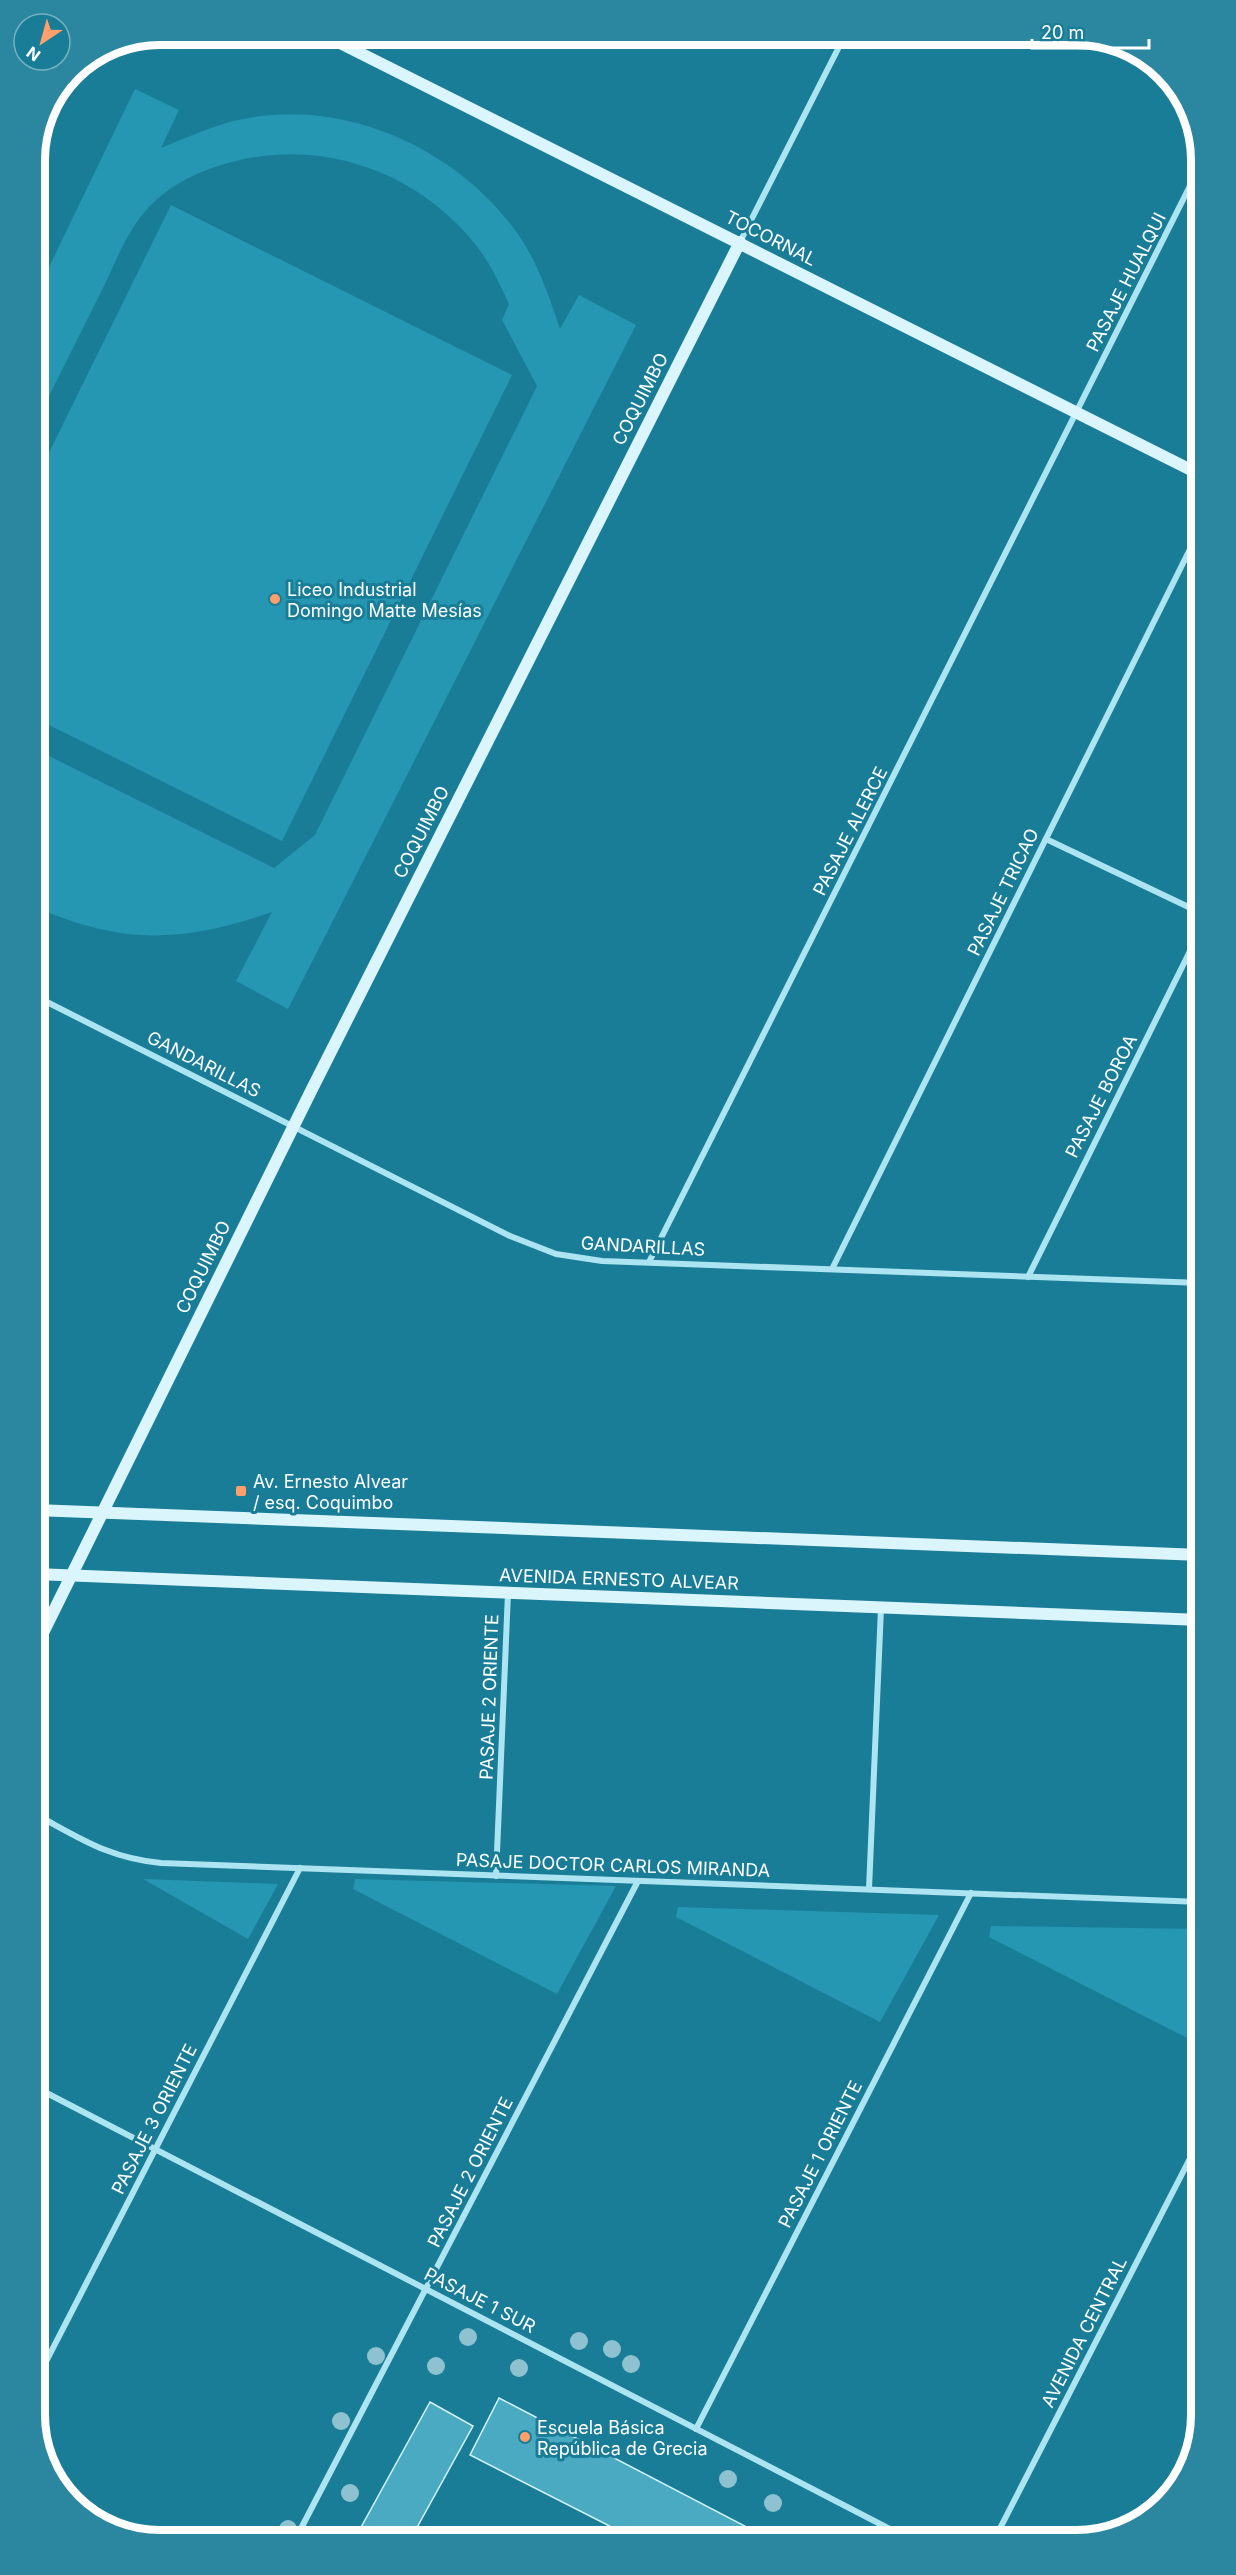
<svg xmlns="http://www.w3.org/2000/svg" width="1236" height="2575" font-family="Inter,sans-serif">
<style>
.green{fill:#2597b2}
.building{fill:#4aaac1;stroke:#d3f4fc;stroke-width:1.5}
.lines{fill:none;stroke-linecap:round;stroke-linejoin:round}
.street{stroke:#ace4f1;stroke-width:6}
.secondary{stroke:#daf5fb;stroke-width:12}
.tree{fill:#8fc2d0}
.poi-dot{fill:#ff9f6b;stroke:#197d97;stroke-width:2}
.labels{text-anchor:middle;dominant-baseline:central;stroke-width:6;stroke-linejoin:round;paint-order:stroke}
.street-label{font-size:18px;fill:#fff;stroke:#197d97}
.poi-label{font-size:18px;fill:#fff;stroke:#197d97;text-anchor:start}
.rim{fill:none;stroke:#fff;stroke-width:8}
</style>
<rect width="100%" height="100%" fill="#197d97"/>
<g class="green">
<path d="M135 89 179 110 161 148C185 138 208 128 233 121 337 96 449 144 512 226 536 257 548 293 560 329L579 295 636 325 288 1009 236 981 272 912C182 943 123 945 35 907V749L274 868 315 835 537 386 502 320 509 304C499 283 490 262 475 244 419 174 328 140 240 160 206 168 174 181 149 207 128 229 117 259 104 286 81 332 58 378 35 424V296Z"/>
<polygon points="171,205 512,375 282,841 35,718 35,481"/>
<polygon points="143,1879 278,1884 248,1939"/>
<polygon points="355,1879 616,1886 557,1994 353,1889"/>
<polygon points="678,1907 939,1915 880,2022 676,1917"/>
<polygon points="991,1926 1201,1929 1201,1964 1193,2041 989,1937"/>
</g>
<g class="building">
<polygon points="499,2398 764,2536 761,2540 637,2540 470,2455"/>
<polygon points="430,2402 473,2426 410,2540 354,2540"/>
</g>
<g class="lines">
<g class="street">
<polyline points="740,242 845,35"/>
<polyline points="1046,839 1201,913"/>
<polyline points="35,996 510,1236 556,1254 602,1261 1201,1283"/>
<polyline points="649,1262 1201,164"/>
<polyline points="832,1269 1201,527"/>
<polyline points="1028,1277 1201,929"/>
<path d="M35 1814C80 1838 108 1858 161 1863L1201 1902"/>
<polyline points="496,1876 508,1593"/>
<polyline points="869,1889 881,1608"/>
<polyline points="35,2087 911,2540"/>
<polyline points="35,2383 300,1868"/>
<polyline points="696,2429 971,1893"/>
<polyline points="295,2540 638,1881"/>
<polyline points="994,2540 1201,2137"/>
</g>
<g class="secondary">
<polyline points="324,35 1201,475"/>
<polyline points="35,1510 1201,1555"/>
<polyline points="35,1574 1201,1620"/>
<polyline points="35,1649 311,1091 740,242"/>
</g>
</g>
<g class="tree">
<circle cx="468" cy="2337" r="9"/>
<circle cx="579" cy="2341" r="9"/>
<circle cx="612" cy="2349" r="9"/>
<circle cx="376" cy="2356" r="9"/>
<circle cx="631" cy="2364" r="9"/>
<circle cx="436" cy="2366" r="9"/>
<circle cx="519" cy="2368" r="9"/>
<circle cx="341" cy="2421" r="9"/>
<circle cx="728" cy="2479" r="9"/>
<circle cx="350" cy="2493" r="9"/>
<circle cx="773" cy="2503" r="9"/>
<circle cx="288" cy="2529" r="9"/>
</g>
<g class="poi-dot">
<circle cx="275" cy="599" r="6"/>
<rect x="235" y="1485" width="12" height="12" rx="3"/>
<circle cx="525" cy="2437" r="6"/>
</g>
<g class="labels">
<g class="street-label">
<text transform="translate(771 238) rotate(27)">TOCORNAL</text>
<text transform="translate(1126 282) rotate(-63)">PASAJE HUALQUI</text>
<text transform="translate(640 399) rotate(-63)">COQUIMBO</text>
<text transform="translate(850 831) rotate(-63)">PASAJE ALERCE</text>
<text transform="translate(421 832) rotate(-63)">COQUIMBO</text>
<text transform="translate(1003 892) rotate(-64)">PASAJE TRICAO</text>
<text transform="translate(204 1064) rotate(27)">GANDARILLAS</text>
<text transform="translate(1101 1096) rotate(-63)">PASAJE BOROA</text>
<text transform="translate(643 1246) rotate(3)">GANDARILLAS</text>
<text transform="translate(203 1267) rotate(-64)">COQUIMBO</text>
<text transform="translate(619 1579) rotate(2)">AVENIDA ERNESTO ALVEAR</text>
<text transform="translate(489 1697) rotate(-88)">PASAJE 2 ORIENTE</text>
<text transform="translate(613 1865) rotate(2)">PASAJE DOCTOR CARLOS MIRANDA</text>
<text transform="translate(154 2119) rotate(-63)">PASAJE 3 ORIENTE</text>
<text transform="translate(820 2154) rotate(-63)">PASAJE 1 ORIENTE</text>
<text transform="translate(470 2172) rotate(-63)">PASAJE 2 ORIENTE</text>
<text transform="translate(480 2300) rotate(27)">PASAJE 1 SUR</text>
<text transform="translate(1084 2332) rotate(-63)">AVENIDA CENTRAL</text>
</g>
<g class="poi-label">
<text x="287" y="589">Liceo Industrial<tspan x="287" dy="21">Domingo Matte Mesías</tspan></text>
<text x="253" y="1481">Av. Ernesto Alvear<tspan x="253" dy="21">/ esq. Coquimbo</tspan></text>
<text x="537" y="2427">Escuela Básica<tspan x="537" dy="21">República de Grecia</tspan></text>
</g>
</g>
<path d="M0 0H1236V2575H0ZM160 45H1076A115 115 0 0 1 1191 160V2415A115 115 0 0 1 1076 2530H160A115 115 0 0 1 45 2415V160A115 115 0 0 1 160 45Z" fill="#2b879f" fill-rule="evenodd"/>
<path class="rim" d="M160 45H1076A115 115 0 0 1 1191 160V2415A115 115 0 0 1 1076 2530H160A115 115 0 0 1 45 2415V160A115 115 0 0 1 160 45Z"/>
<g transform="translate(42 42) rotate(216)"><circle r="28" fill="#197d97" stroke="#75b1c1" stroke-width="1.5"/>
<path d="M0-4.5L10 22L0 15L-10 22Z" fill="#ff9f6b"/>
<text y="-9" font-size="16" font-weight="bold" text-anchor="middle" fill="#ffffff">N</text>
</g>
<path d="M1032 39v9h117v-9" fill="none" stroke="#ffffff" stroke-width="3"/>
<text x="1041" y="39" font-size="18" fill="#ffffff" stroke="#197d97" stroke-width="4.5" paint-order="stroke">20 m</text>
</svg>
